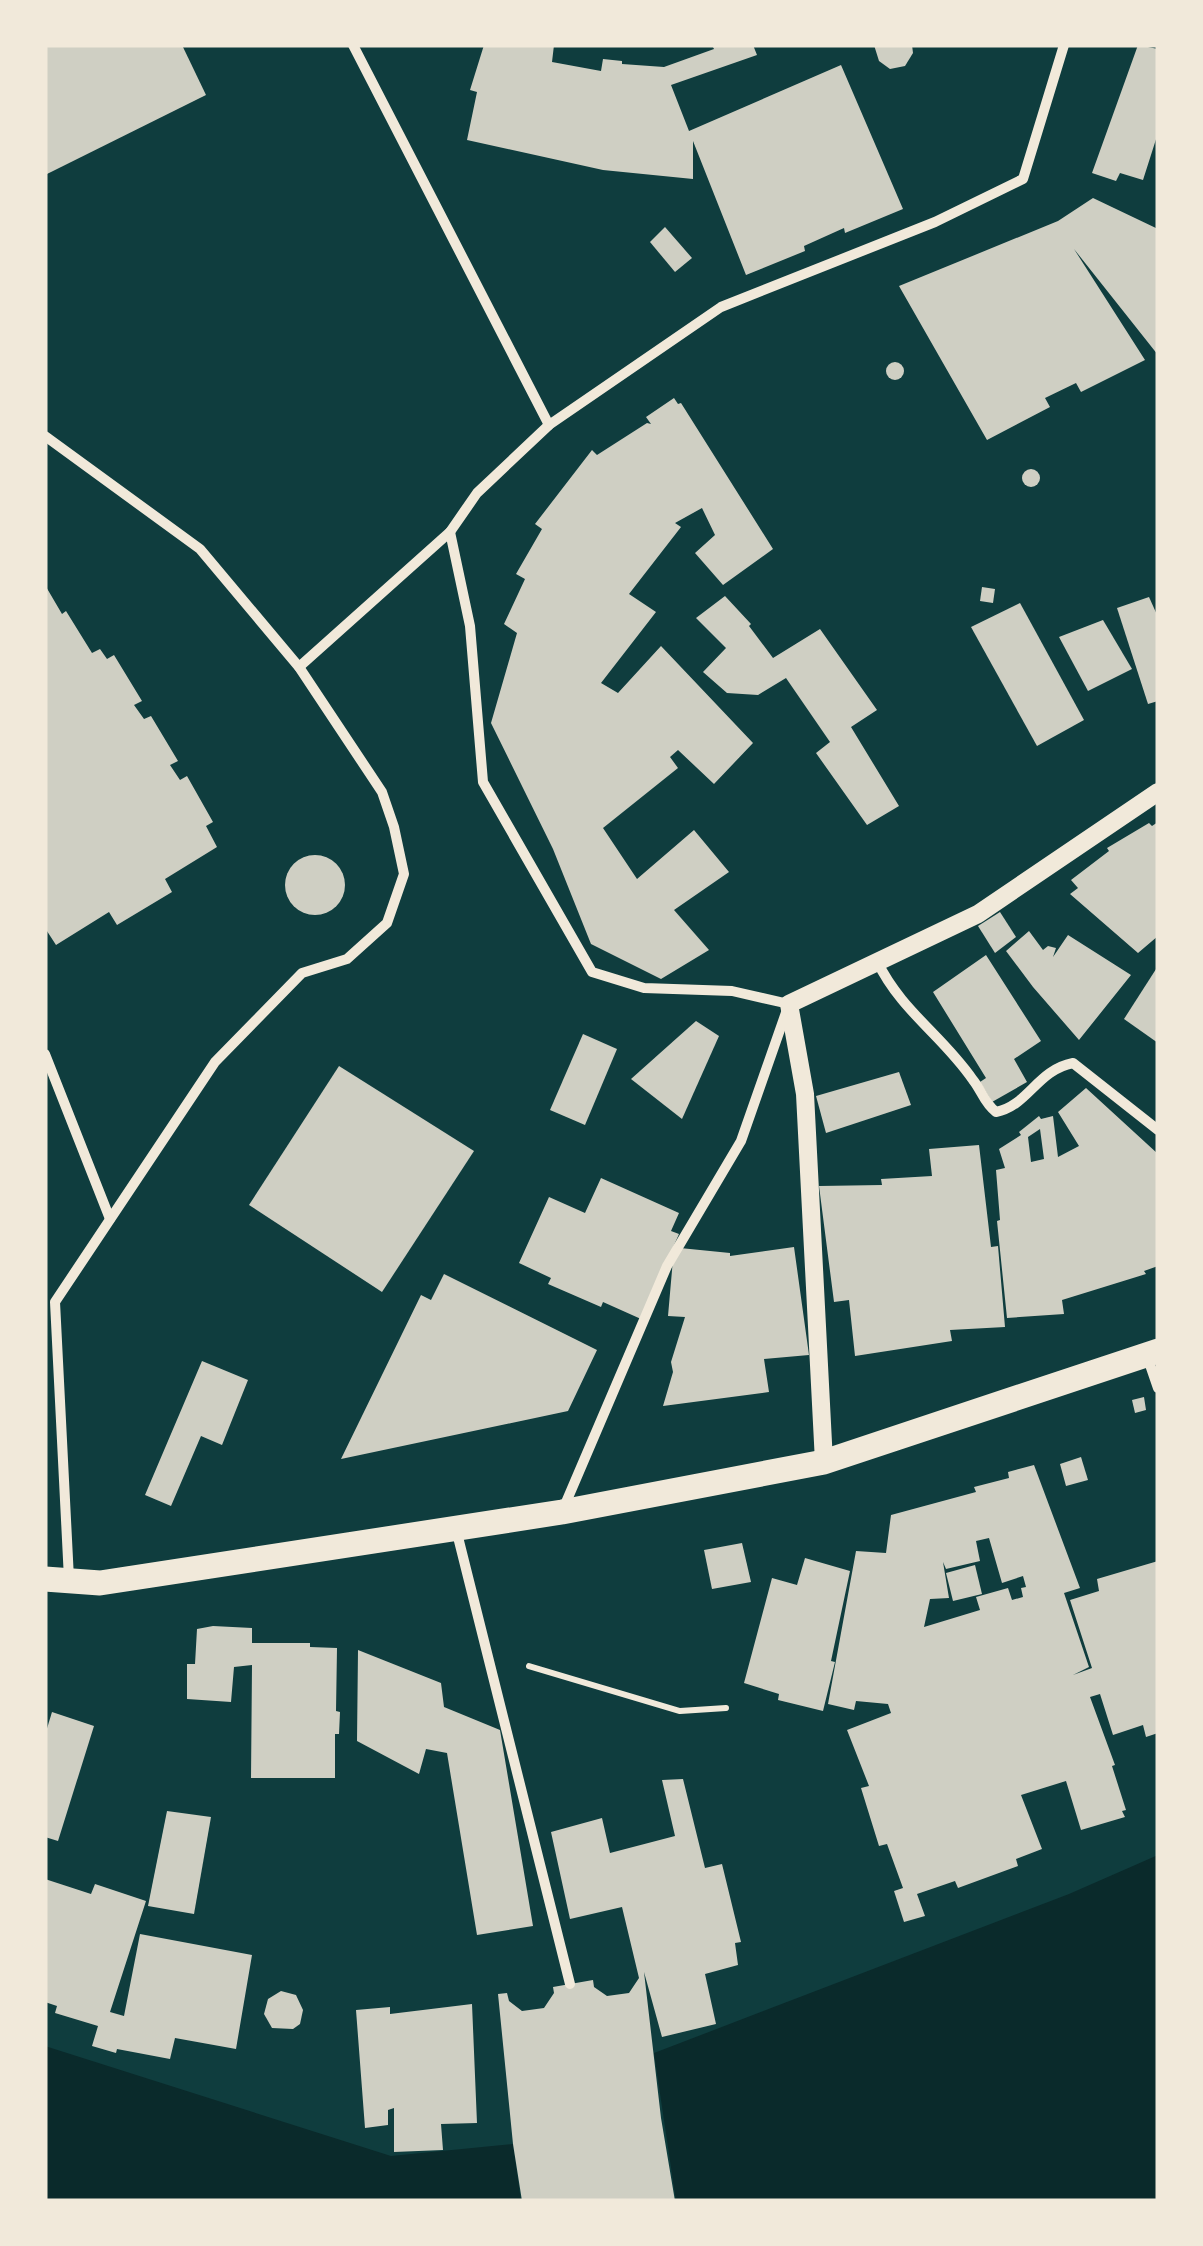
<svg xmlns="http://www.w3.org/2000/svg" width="1203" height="2246" font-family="Arial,sans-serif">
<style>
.water{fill:#0a2a2b}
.building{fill:#cfcfc3;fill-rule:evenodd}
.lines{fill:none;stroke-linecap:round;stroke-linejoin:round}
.path{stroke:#f1e9da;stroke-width:6}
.minor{stroke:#f1e9da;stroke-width:10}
.tertiary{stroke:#f1e9da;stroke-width:18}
.primary{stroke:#f1e9da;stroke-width:25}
</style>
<rect width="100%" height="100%" fill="#0f3d3e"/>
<g class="water">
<polygon points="1158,1855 1158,2201 676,2201 654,2053 1069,1894"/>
<polygon points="45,2046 391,2156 513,2144 521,2201 45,2201"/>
</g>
<g class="building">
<polygon points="45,45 182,45 206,95 45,175"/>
<polygon points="484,45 554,45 552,62 601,71 603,59 622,61 622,64 664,67 714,49 712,45 753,45 757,55 671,85 689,131 841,65 903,209 845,233 844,228 804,246 805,251 746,275 693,141 693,179 603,170 467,140 477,92 470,90"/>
<polygon points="874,45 912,45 913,53 905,66 890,69 879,61"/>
<polygon points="1138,45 1158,49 1158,133 1143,180 1120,173 1116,181 1092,173"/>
<polygon points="1093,198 1158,229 1158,355 1074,249 1145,360 1081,392 1076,383 1045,398 1050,407 987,440 899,286 1058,221"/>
<polygon points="665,227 692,258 675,272 650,242"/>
<circle cx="895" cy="371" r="9"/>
<polygon points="674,398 678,404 681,403 773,549 723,585 695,553 715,535 702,508 675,523 681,527 629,594 656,612 601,683 618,693 661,646 753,743 714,784 678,750 670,757 678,768 603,828 637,879 694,830 729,872 674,910 709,950 661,979 591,944 553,849 491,723 517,633 504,624 525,579 516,574 542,529 535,524 592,450 597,455 647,423 651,424 646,417"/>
<circle cx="1031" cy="478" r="9"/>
<polygon points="45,585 62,614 66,611 92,653 100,649 107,659 114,655 142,701 134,705 144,719 151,716 178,761 170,765 180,780 187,776 213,822 206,826 217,847 165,879 172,892 117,925 109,912 56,945 45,928"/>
<polygon points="982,587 995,589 993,603 980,601"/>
<polygon points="725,596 751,624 749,626 773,658 820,629 877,710 851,727 899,806 867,825 816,753 830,742 786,678 758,695 727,693 703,672 726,648 696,618"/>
<polygon points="1149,597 1158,617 1158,701 1148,704 1117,608"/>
<polygon points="1020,603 1084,720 1037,746 971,627"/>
<polygon points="1103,620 1132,669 1088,691 1059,637"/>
<polygon points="1158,822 1158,936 1138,953 1070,894 1078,888 1071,880 1109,851 1107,848 1149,823 1152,826"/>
<circle cx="315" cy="885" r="30"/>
<polygon points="1000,912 1016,937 995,953 978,926"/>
<polygon points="1029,931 1043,950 1048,946 1056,948 1053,957 1068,935 1131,975 1079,1040 1033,987 1006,951"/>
<polygon points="986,955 1041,1041 1014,1059 1027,1082 992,1102 980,1082 986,1078 933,992"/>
<polygon points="1158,966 1158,1043 1124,1019"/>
<polygon points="696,1021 719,1036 682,1119 631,1079"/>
<polygon points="583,1034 617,1049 585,1125 550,1110"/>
<polygon points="339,1066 474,1151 382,1292 249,1205"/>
<polygon points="899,1072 911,1105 826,1133 816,1096"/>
<path d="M1086 1088 1158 1154V1266L1144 1271 1146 1274 1062 1300 1064 1314 1007 1318 997 1221 1000 1220 996 1170 1005 1168 999 1149 1021 1135 1019 1132 1039 1116 1041 1119 1053 1116 1058 1157 1079 1146 1058 1112ZM1040 1129 1044 1159 1031 1162 1028 1137Z"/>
<polygon points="979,1145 991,1247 998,1246 1005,1327 950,1330 952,1341 855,1356 849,1300 834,1302 819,1186 882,1185 881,1179 932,1176 929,1149"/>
<polygon points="601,1178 679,1213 671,1231 679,1234 641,1319 603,1302 601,1307 548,1284 551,1278 519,1263 549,1197 585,1213"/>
<polygon points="794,1247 809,1355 764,1359 769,1392 663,1406 673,1372 671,1362 685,1317 668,1316 673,1259 680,1248 730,1253 730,1256"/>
<polygon points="444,1274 597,1350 568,1411 341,1459 421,1295 431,1300"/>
<polygon points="202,1361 248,1380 222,1445 201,1436 171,1506 145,1495"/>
<polygon points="1144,1397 1146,1410 1135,1413 1132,1400"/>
<polygon points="1081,1457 1088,1480 1066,1486 1060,1464"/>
<path d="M1034 1465 1080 1588 1064 1593 1089 1667 1073 1675 1092 1668 1070 1600 1099 1591 1097 1579 1158 1561V1733L1146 1737 1143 1725 1113 1735 1100 1694 1090 1697 1115 1765 1112 1766 1126 1810 1122 1811 1125 1817 1081 1830 1066 1781 1021 1795 1042 1849 1016 1859 1018 1866 958 1888 955 1881 917 1894 925 1916 904 1922 894 1891 903 1888 887 1844 879 1846 861 1788 869 1786 847 1730 891 1713 888 1704 856 1701 854 1710 828 1704 856 1551 886 1553 891 1515 976 1492 974 1487 1009 1478 1008 1472ZM989 1538 1002 1583 1023 1576 1026 1587 1021 1588 1023 1597 1012 1600 1008 1588 976 1597 980 1610 924 1627 930 1599 949 1598 943 1562 946 1569 980 1561 976 1541Z"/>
<polygon points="742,1543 751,1582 712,1589 704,1550"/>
<polygon points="805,1558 850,1571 831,1661 835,1662 823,1711 778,1700 779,1694 744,1683 772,1578 797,1585"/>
<polygon points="975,1565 982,1594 953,1601 946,1573"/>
<polygon points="213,1626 252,1628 252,1643 310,1643 310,1647 337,1648 336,1711 340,1712 339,1734 335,1734 335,1778 251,1778 252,1665 234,1667 231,1702 187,1699 187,1664 195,1664 197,1629"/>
<polygon points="358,1650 441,1683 444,1707 500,1730 533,1926 477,1935 447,1753 426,1749 419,1774 357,1741"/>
<polygon points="52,1712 94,1726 58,1841 45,1837 45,1735"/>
<polygon points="683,1779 705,1868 722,1864 741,1942 735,1943 738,1965 705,1974 716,2024 662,2037 644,1972 661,2118 675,2201 522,2201 513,2144 498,1994 507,1993 509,2001 522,2011 544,2008 554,1993 553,1987 593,1980 594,1987 607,1996 629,1993 639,1978 622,1907 570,1919 551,1832 602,1818 610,1853 675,1836 662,1780"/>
<polygon points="167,1811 211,1817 194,1914 148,1906"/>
<polygon points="45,1879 91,1894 95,1884 146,1901 110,2012 124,2016 140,1934 252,1955 236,2049 175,2038 170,2059 117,2049 116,2053 92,2046 98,2026 55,2013 57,2006 45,2002"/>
<polygon points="281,1991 296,1995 303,2010 300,2024 293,2029 272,2028 264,2014 268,1999"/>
<polygon points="472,2004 477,2123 441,2124 443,2150 394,2152 394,2108 388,2110 388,2125 365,2128 356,2010 390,2007 390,2014"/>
</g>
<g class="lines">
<polyline class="path" points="529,1666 680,1711 726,1708"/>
<g class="minor">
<polyline points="353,45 549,425"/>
<polyline points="45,436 200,549 299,667 382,792 394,827 404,874 387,923 347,959 302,973 215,1062 55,1302 69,1579"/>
<polyline points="450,532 470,626 483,782 592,972 644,988 732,991 789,1004 741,1141 667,1266 564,1507"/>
<polyline points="299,667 450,532 477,493 549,425 721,307 935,222 1023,179 1064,45"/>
<path d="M877 961C901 1011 943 1036 973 1080 982 1091 984 1103 996 1112 1028 1106 1037 1070 1073 1063L1158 1130"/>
<polyline points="45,1054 110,1219"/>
<polyline points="1147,1356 1158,1388"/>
<polyline points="456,1529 570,1984"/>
</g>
<polyline class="tertiary" points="824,1462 805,1094 789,1004 978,914 1158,792"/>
<polyline class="primary" points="45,1579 100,1583 562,1512 824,1462 1158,1351"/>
</g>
<rect width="1203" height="2246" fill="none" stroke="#f1e9da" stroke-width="95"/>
</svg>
